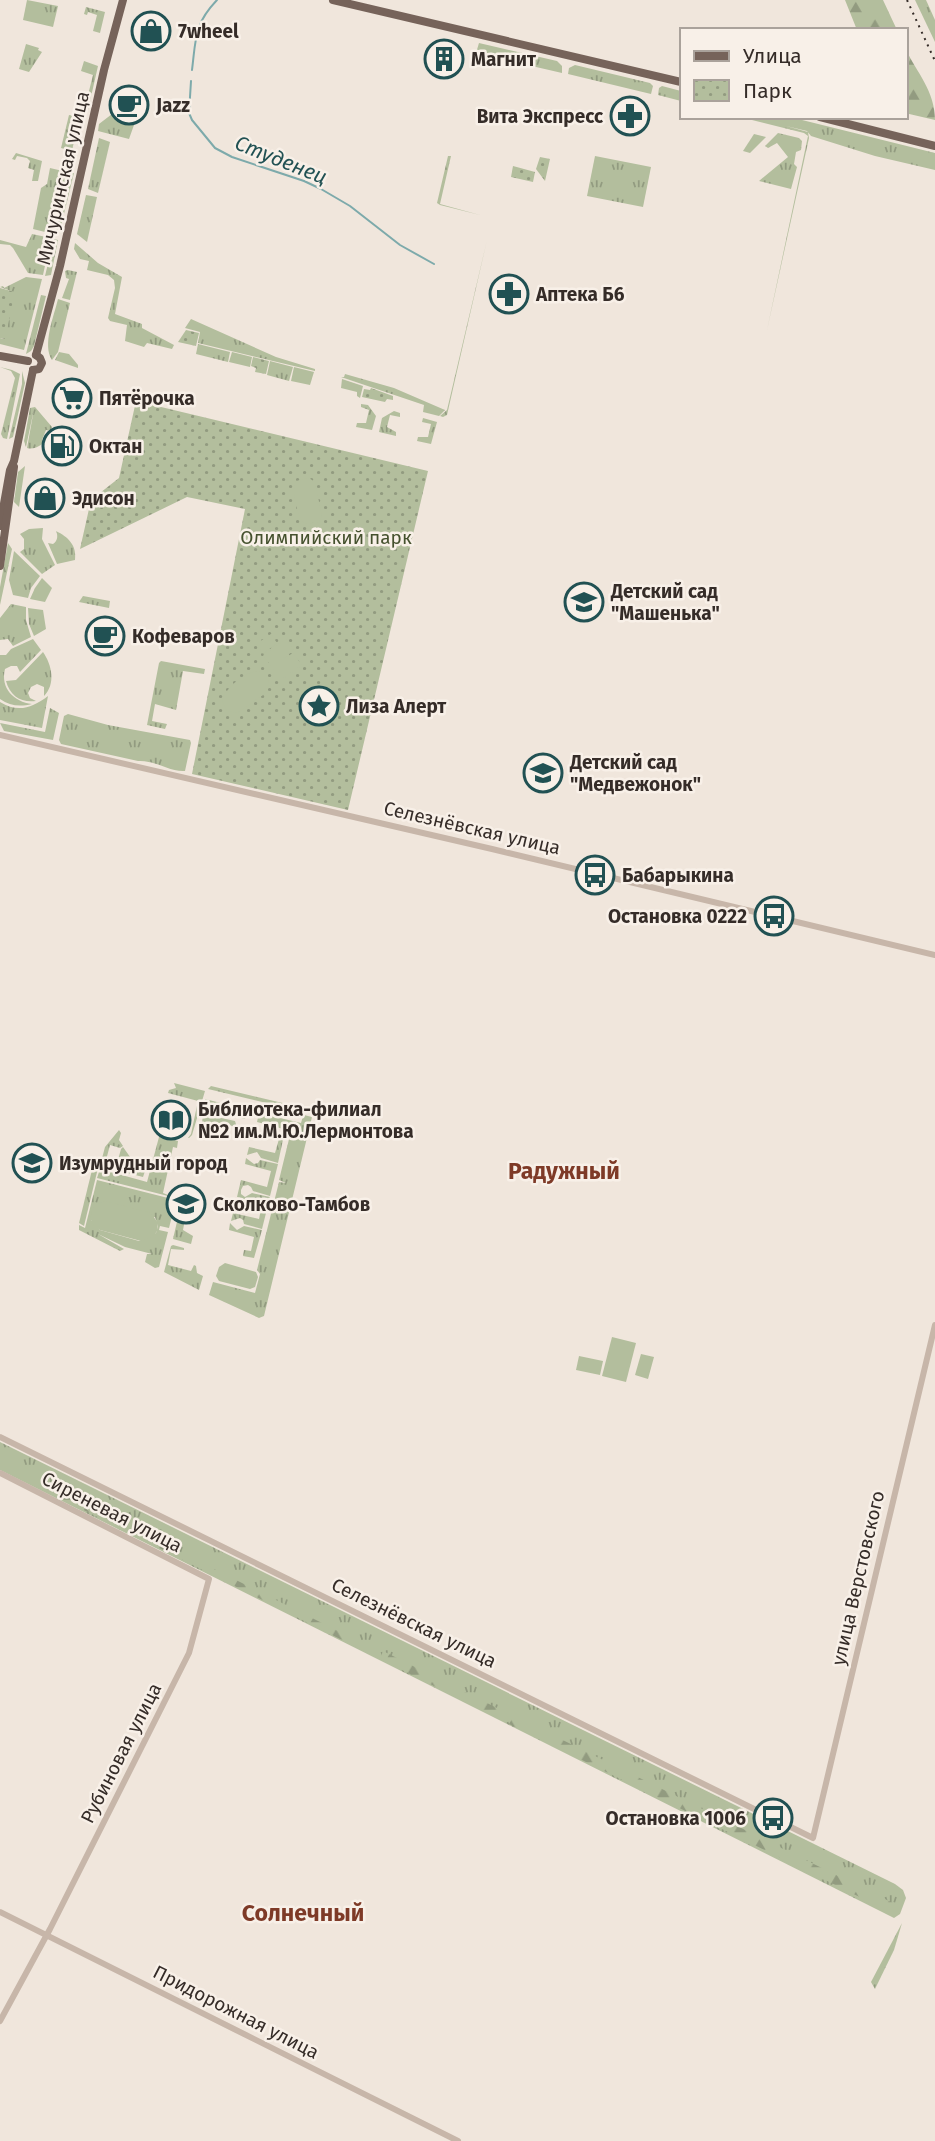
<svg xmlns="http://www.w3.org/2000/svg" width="935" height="2141" font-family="'Fira Sans',sans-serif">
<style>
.grass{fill:url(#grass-tufts);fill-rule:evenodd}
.forest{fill:url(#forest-firs)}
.park{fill:url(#park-dots)}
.garden{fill:#b3be9d}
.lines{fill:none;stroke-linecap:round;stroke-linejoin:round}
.stream{stroke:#7daaab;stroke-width:2}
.minor{stroke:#c7b6a9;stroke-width:6}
.major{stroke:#76635a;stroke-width:8}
.rail{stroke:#352c28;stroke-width:2;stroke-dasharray:2 5;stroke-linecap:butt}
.labels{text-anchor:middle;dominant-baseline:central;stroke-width:5;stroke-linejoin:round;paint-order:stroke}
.poi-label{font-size:19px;font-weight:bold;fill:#352c28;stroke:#f8f0e8;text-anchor:start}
.street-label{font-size:19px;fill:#352c28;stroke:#f8f0e8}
.park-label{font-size:19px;fill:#45512e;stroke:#f8f0e8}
.water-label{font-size:21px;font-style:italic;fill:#215153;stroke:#f8f0e8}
.quarter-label{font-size:23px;font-weight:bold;fill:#7e3a27;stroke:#f8f0e8}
</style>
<defs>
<pattern id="grass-tufts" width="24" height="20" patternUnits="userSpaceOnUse" patternTransform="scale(1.75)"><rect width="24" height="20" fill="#b3be9d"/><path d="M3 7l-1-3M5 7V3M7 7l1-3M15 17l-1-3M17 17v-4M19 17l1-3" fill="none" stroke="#929b80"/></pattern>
<pattern id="forest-firs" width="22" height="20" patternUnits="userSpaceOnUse" patternTransform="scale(1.75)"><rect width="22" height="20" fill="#b3be9d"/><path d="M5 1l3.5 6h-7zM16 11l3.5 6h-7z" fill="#929b80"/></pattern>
<pattern id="park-dots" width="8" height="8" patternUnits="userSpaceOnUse" patternTransform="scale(1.75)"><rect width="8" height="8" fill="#b3be9d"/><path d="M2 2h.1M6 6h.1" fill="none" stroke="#929b80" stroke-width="1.8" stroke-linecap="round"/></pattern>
</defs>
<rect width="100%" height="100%" fill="#f0e6dc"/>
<g class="grass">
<polygon points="27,0 58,6 53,27 23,20"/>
<polygon points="915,0 926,0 935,20 935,42"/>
<polygon points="86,7 105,12 100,33 93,31 97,15 88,12 87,15 84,14"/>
<polygon points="479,43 557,61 562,66 562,73 476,53"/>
<polygon points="26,44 39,48 38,50 42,52 29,72 19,69"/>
<polygon points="84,61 98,66 88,110 82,110 84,103 86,103 93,75 81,71"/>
<polygon points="575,65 650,83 653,86 651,94 568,74 569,68"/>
<polygon points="662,86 681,91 681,101 658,95 659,88"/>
<polygon points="130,108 139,111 129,139 98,131 99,124 112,114 128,114"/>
<polygon points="69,115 79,117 72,151 61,148"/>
<polygon points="740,117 790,117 935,153 935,170 875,156 811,136 807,131 786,126 808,132 809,138 767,330 808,136 804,133"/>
<polygon points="778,133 799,138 802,141 801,150 796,152 794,164 797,167 791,189 759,181 788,157 777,143 768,148 765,146"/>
<polygon points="754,134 766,137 750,153 743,151"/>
<polygon points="99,138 110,142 98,193 88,189"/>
<polygon points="16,153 42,161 38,181 32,181 34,170 28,168 30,161 27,158 17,156 15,160 12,159"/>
<polygon points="448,156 451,156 440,204 480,215 440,205 437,203"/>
<polygon points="595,156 651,167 643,207 587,196"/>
<polygon points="50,168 67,172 53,234 33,229 41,188 47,184"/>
<polygon points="69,172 74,173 59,234 55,234"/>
<polygon points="86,195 97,197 87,242 77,234"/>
<polygon points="32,234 51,238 43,275 28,273 13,248 10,245 0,244 0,240 26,247"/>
<polygon points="54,239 58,240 51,275 45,276"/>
<polygon points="487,240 447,415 443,417 440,416 447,410"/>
<polygon points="75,243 98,263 122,277 115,314 142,324 142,328 174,345 172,349 147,343 144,347 125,341 127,325 110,321 108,318 115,288 114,280 108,275 87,270 89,261 80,259 74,249"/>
<polygon points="68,270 77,272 70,300 62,298 69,279 66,278 65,271"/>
<polygon points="26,277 42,279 24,350 0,344 0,338 4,339 11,291 0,287 3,286 4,288"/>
<polygon points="41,295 46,296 34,346 31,351 26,354"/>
<path d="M58 299 70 303 58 352 52 360C42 345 54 316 58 299Z"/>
<polygon points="191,319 276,357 315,369 315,371 198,343 200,332 185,328"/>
<polygon points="198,344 230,352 228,362 196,354"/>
<polygon points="59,352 69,354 78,365 78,368 55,360"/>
<polygon points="232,352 252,357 250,367 229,362"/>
<polygon points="270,361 293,367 289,381 267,375"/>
<polygon points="0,367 12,370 20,374 7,439 3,438 1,434 15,378 11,371"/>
<polygon points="294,367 314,372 310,385 291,381"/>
<polygon points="22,371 25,383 13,437 9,439 22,384"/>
<polygon points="345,374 394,388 445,410 439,416 423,412 424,405 341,377 344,377"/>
<polygon points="342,379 363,386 360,398 357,396 357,392 341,388"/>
<polygon points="361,404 368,405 376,416 372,430 356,427 357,423 366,423 369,410 361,407"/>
<path d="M35 407 52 427 51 431 46 430 42 440 46 441C40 446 34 450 27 448L34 409 26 447 24 441 30 408Z"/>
<polygon points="394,411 400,413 400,417 390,415 387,427 396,432 396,436 379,432 382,418"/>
<polygon points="423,418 437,422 431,444 417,441 418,437 428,437 431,424 422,422"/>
<polygon points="25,466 19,507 14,502 18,472"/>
<polygon points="43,528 42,539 55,565 42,574 20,552 24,549 24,539 20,534 29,529"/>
<path d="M56 531C68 537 77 545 75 560L57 564 48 543 53 544C58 541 58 535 56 531Z"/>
<polygon points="8,543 12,549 0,605 0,587"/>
<polygon points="14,551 40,576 31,588 28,598 13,595 9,580"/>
<polygon points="42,578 52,588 45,602 30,599 35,588"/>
<polygon points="83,596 110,601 109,608 79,602"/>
<polygon points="11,604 26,607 26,620 31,637 13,646 8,639 0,640 0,618"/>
<polygon points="28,608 43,610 46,629 34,636 29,624"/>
<path d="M33 639 41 650 20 672 17 666H11L5 669C0 688 14 702 32 704 20 707 10 706 0 699V655H6L11 649Z"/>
<path d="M43 652C52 665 56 684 44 696V687L37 684 31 687 28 693 30 698 36 701C21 703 10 696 6 681L16 680Z"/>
<polygon points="161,661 205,669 204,674 183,671 176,710 155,704 152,721 167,724 165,729 147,725 159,663"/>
<path d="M48 696 42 728 0 720V702C18 713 32 708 48 696Z"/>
<polygon points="50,708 59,713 53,740 4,731 0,723 45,732"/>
<path d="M68 714 108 725 190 740 191 743 185 771C169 772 156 760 138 761L61 744 59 740 64 716Z"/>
<polygon points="174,1083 205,1091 192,1135 189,1138 188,1138 191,1134 198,1101 168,1093 169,1090 176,1088"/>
<polygon points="211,1086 308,1109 312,1114 208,1089"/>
<polygon points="205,1099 248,1110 245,1119 206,1109"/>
<polygon points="256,1103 312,1117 264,1316 259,1318 209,1295 213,1282 255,1293 260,1274 257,1270 279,1182 286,1183 279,1180 291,1131 257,1122 259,1113 301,1123 303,1116"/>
<polygon points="203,1114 235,1121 237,1128 227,1124 202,1123"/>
<polygon points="262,1129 284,1135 278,1163 261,1158 257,1152 247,1155 249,1147 275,1153 279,1139 260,1134"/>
<polygon points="119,1130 121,1133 119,1140 123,1146 120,1148 110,1145 105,1164 116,1167 121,1149 123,1147 133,1161 147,1165 143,1177 100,1166 105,1147"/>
<polygon points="161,1136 178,1141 177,1148 173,1147 163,1193 168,1195 168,1196 97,1178 100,1169 147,1182 159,1137"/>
<polygon points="246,1158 254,1164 258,1163 260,1160 278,1164 270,1196 253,1191 251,1187 248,1185 243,1186 241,1190 241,1194 245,1197 252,1193 270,1197 262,1229 244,1224 243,1220 240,1218 231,1221 233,1213 259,1219 262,1204 237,1197 241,1180 267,1187 271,1171 245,1164"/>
<polygon points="94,1168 98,1168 84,1226 79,1223 92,1170"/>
<path d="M97 1180 176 1200 169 1228 160 1226 159 1230 168 1232 159 1267 155 1268 145 1262 147 1254H152L125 1247 98 1234 124 1249 120 1251 79 1230V1225L85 1228ZM155 1217 158 1226 156 1233 139 1241 100 1230 91 1220Z"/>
<polygon points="179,1213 186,1214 183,1230 193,1236 191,1244 173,1239"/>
<polygon points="230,1223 237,1230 244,1226 262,1230 254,1258 243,1256 244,1250 251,1251 254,1237 229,1230"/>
<polygon points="173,1245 184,1248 184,1250 171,1249 168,1265 191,1271 194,1265 196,1266 197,1273 203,1276 199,1290 164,1272 171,1246"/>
<polygon points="0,1442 895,1884 903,1890 906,1898 900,1914 894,1918 0,1470"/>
<polygon points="902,1923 894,1950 875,1989 871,1982"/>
</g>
<g class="forest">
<polygon points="845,0 883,0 897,30 857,30"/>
<path d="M905 48C917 73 935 91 935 120L905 113Z"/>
<polygon points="22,1473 362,1643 360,1649 20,1478"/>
<polygon points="383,1651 499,1709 496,1717 380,1659"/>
<polygon points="514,1716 897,1905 894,1914 509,1724"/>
</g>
<g class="park">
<polygon points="540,157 550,159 545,181 536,169"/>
<polygon points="513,166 535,172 533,182 511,177"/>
<polygon points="0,288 15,292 5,339 0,338"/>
<polygon points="186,330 199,333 196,346 178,342"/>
<polygon points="253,357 269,361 266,374 255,372 256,368 251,366"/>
<polygon points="371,388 393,396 393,400 387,399 385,402 362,397 364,389 370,390"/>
<polygon points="136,401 428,471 348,810 192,774 245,509 187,497 80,549 91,500 119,478"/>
</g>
<g class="garden">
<path d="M309 478 315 482 322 516 319 522 305 524C297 517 291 491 296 481Z"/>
<polygon points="271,634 277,643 263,654 256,644"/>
<polygon points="286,639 294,650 281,660 293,653 302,665 281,680 263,655"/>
<path d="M256 671 261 672 269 680 266 693 237 713 227 711 222 701C225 688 243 674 256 671Z"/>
<polygon points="101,1172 143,1183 142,1188 100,1176"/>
<path d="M106 1201 151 1213 158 1223 157 1231 153 1237 141 1241 100 1230 94 1226 91 1220C90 1209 95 1202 106 1201Z"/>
<polygon points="225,1263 256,1272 258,1277 255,1287 250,1289 219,1281 216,1276 219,1267"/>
<polygon points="612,1337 636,1343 626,1382 602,1376"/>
<polygon points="641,1354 654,1357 648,1379 635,1375"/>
<polygon points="579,1356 603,1361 600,1375 576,1370"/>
</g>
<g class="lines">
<g class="stream">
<path d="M192 70C196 38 194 24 217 0"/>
<polyline points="191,81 189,113 192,120 215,148 232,157 304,181 321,189 350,206 400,245 434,264"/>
</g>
<g class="minor">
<polyline points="0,735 492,849 935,955"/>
<polyline points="0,1437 813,1838 935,1325"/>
<polyline points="0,1473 209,1579 189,1653 50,1929 0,2021"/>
<polyline points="0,1912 458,2141"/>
</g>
<g class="major">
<polyline points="333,0 681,82"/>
<polyline points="820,117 935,146"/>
<polyline points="36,355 60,266 104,70 123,0"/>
<polyline points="0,356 28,361"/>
<polyline points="33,370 39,369 42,363 40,358 36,355"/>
<polyline points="0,526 10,470 14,461 33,370"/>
<polyline points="0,566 14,467"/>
</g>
<polyline class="rail" points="907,0 935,61"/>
</g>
<defs>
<symbol id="shop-ring" viewBox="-11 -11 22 22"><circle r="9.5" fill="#f8f0e8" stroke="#215153" stroke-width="1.5"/><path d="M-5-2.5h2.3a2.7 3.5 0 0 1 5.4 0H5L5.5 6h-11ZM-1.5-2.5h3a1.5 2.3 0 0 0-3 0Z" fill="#215153"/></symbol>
<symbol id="building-ring" viewBox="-11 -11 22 22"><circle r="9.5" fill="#f8f0e8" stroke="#215153" stroke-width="1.5"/><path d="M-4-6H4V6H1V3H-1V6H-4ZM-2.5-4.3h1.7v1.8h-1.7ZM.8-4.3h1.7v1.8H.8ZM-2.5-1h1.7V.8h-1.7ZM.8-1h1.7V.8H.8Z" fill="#215153"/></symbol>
<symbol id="cafe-ring" viewBox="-11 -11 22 22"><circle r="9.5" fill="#f8f0e8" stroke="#215153" stroke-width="1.5"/><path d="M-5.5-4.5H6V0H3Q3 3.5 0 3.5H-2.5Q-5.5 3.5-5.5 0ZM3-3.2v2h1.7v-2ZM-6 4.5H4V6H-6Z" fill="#215153"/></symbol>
<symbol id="pharmacy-ring" viewBox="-11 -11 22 22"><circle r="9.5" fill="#f8f0e8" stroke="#215153" stroke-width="1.5"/><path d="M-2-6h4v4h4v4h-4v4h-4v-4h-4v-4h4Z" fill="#215153"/></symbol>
<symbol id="supermarket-ring" viewBox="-11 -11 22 22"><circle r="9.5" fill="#f8f0e8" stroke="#215153" stroke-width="1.5"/><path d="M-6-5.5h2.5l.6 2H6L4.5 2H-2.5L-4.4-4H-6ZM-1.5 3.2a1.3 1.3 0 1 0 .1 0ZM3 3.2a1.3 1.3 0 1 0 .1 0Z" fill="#215153"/></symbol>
<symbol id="fuel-ring" viewBox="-11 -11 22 22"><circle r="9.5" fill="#f8f0e8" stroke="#215153" stroke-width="1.5"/><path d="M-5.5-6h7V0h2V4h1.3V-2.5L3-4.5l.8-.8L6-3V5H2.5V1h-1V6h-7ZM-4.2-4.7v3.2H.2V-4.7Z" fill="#215153"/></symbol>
<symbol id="school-ring" viewBox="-11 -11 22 22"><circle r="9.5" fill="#f8f0e8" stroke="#215153" stroke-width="1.5"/><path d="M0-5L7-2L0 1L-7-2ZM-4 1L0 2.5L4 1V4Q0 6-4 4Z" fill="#215153"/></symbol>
<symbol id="sight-ring" viewBox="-11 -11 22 22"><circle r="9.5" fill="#f8f0e8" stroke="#215153" stroke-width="1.5"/><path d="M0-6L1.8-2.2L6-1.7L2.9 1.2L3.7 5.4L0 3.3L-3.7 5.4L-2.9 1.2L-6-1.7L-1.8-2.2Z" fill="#215153"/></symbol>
<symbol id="bus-ring" viewBox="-11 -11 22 22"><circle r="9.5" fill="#f8f0e8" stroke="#215153" stroke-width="1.5"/><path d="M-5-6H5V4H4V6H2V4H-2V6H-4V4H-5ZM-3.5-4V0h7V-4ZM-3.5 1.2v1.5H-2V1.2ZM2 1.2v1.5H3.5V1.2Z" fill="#215153"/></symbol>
<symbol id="library-ring" viewBox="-11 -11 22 22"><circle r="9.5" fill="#f8f0e8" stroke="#215153" stroke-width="1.5"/><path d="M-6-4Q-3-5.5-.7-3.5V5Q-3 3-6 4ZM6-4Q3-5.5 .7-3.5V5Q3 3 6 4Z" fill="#215153"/></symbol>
</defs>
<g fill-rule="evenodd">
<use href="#shop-ring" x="129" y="9" width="44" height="44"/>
<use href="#building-ring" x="422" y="37" width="44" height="44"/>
<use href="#cafe-ring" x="107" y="83" width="44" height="44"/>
<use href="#pharmacy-ring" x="608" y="94" width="44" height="44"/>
<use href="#pharmacy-ring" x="487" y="272" width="44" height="44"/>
<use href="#supermarket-ring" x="50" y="376" width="44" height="44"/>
<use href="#fuel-ring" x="40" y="424" width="44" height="44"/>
<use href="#shop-ring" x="23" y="476" width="44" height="44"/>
<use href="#school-ring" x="562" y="580" width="44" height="44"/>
<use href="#cafe-ring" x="83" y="614" width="44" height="44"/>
<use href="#sight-ring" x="297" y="684" width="44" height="44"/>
<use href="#school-ring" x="521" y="751" width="44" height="44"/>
<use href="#bus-ring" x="573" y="853" width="44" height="44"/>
<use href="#bus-ring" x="752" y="894" width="44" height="44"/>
<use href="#library-ring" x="149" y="1098" width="44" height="44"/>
<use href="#school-ring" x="10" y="1141" width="44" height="44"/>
<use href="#school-ring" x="164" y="1182" width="44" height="44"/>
<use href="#bus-ring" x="751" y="1796" width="44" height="44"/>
</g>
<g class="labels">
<g class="poi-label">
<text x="178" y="31">7wheel</text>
<text x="471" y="59">Магнит</text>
<text x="156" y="105">Jazz</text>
<text x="603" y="116" text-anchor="end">Вита Экспресс</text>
<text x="536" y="294">Аптека Б6</text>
<text x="99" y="398">Пятёрочка</text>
<text x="89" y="446">Октан</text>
<text x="72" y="498">Эдисон</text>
<text x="611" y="591">Детский сад<tspan x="611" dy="22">"Машенька"</tspan></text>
<text x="132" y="636">Кофеваров</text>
<text x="346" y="706">Лиза Алерт</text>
<text x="570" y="762">Детский сад<tspan x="570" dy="22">"Медвежонок"</tspan></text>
<text x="622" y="875">Бабарыкина</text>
<text x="747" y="916" text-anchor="end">Остановка 0222</text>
<text x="198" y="1109">Библиотека-филиал<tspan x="198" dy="22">№2 им.М.Ю.Лермонтова</tspan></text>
<text x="59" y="1163">Изумрудный город</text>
<text x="213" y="1204">Сколково-Тамбов</text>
<text x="746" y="1818" text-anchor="end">Остановка 1006</text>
</g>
<g class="street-label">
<text transform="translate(63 178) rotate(-77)">Мичуринская улица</text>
<text transform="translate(472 828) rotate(13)">Селезнёвская улица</text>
<text transform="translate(112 1512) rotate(27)">Сиреневая улица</text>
<text transform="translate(858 1578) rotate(-77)">улица Верстовского</text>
<text transform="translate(414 1623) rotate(26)">Селезнёвская улица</text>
<text transform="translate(121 1753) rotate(-63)">Рубиновая улица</text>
<text transform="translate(236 2012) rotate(27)">Придорожная улица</text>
</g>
<g class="park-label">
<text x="326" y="537">Олимпийский парк</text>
</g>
<g class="water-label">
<text transform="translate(281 160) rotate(22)">Студенец</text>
</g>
<g class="quarter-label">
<text x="564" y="1171">Радужный</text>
<text x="303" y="1913">Солнечный</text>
</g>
</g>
<rect x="680" y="28" width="228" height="91" fill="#f8f0e8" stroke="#aaa29b" stroke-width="2"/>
<rect x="694" y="51" width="35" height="10" fill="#76635a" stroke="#aaa29b" stroke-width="2"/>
<text x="743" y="63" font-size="21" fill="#352c28">Улица</text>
<rect x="694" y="80" width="35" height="21" fill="url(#park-dots)" stroke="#aaa29b" stroke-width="2"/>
<text x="743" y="98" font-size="21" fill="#352c28">Парк</text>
</svg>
